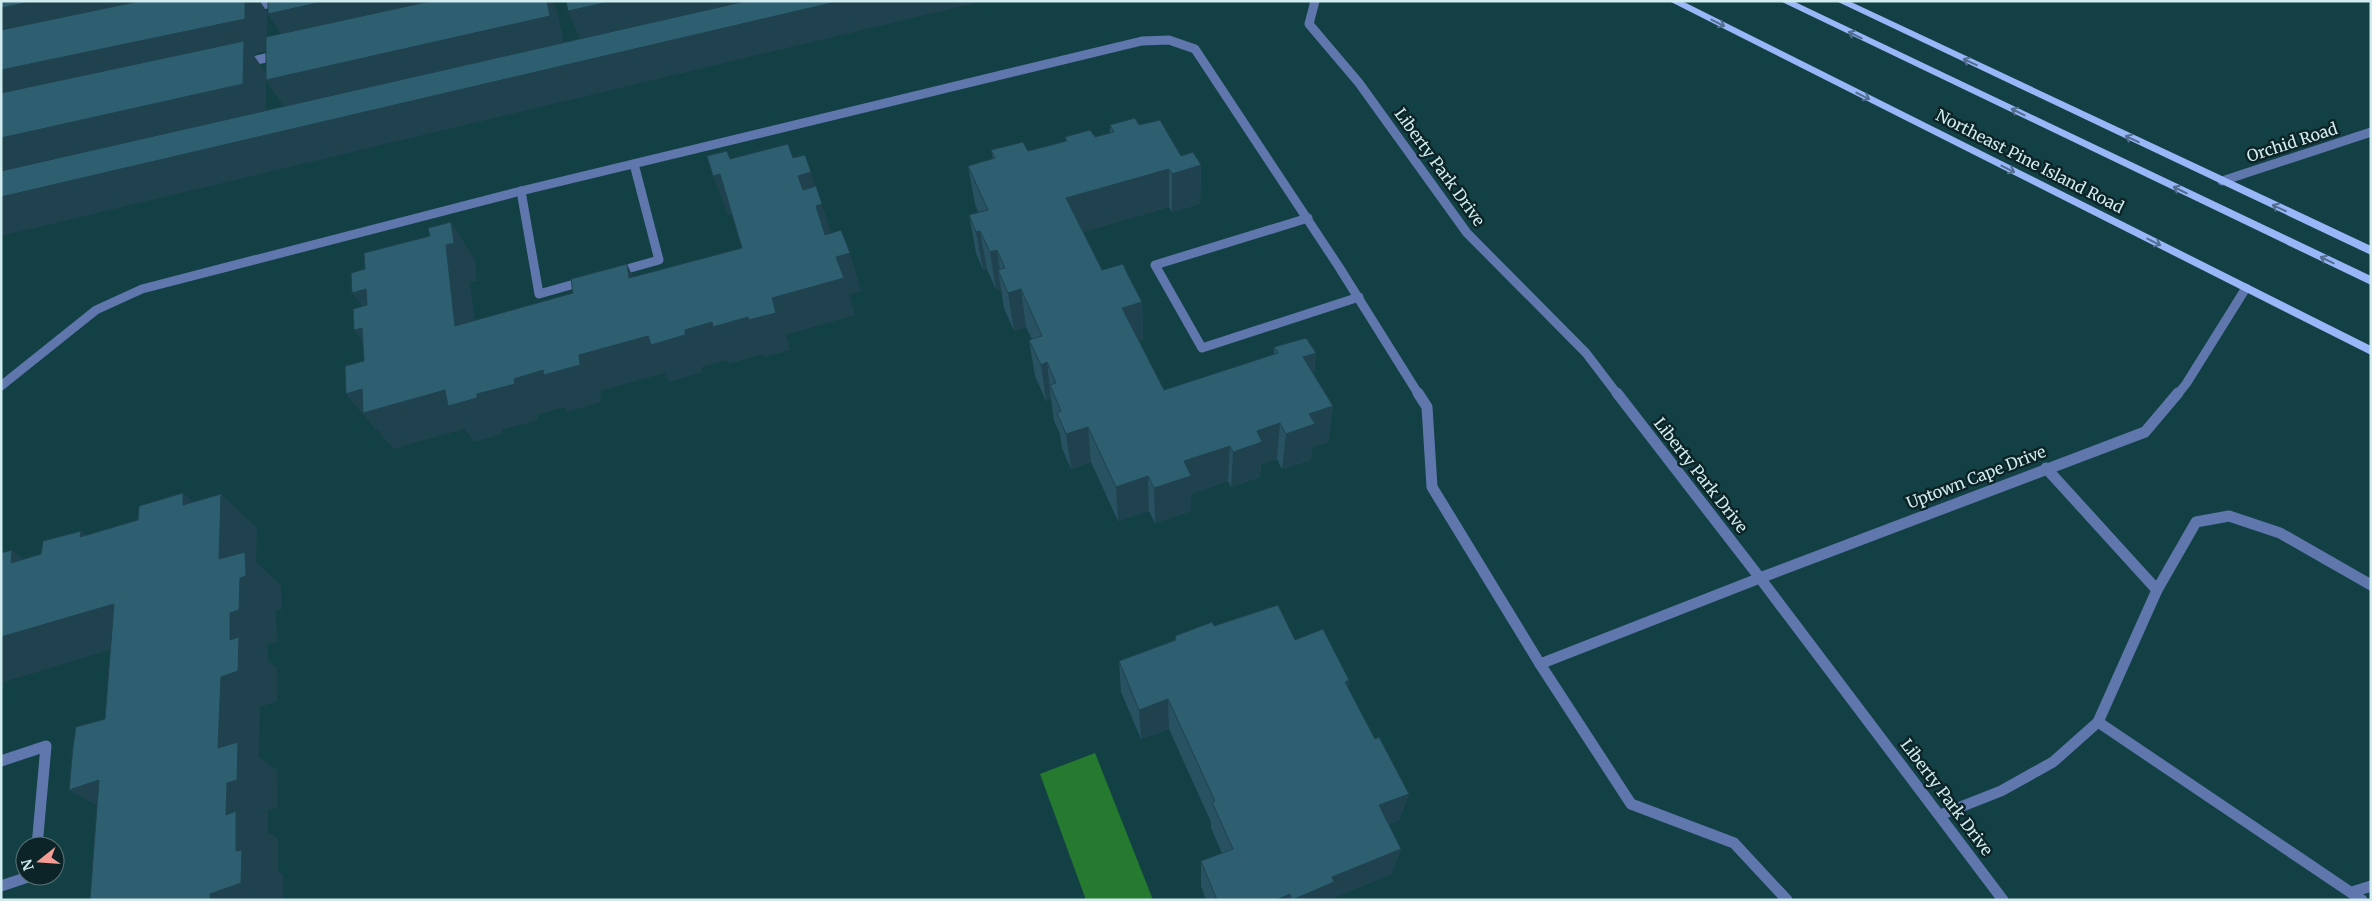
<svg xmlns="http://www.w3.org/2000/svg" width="2372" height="901" font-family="Merriweather,serif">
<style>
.water{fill:#267a30}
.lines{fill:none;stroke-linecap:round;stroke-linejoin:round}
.lane-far1{stroke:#5f77ad;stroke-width:9}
.lane{stroke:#5f77ad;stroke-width:11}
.street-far1{stroke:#5f77ad;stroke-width:9}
.street{stroke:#5f77ad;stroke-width:11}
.primary{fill:#98b6f8;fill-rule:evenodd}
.wall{fill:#285261}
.shaded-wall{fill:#20424f}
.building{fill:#2e5f71;stroke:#20424f}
.oneway{stroke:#526d90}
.labels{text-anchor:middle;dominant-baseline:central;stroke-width:5;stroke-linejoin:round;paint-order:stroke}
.street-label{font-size:16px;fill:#d0ecef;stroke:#0c2427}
</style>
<rect width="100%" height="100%" fill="#134045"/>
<polygon class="water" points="1095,753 1153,900 1086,900 1040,774"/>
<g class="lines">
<g class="lane-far1">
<polyline points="1315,1 1309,24 1359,83 1467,233 1586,353 1618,395"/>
<polyline points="249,8 280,1"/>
<polyline points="244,63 279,55"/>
<polyline points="2177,395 2186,384 2246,288"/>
</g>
<g class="lane">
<polyline points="1617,393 1760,578 2003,900"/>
<polyline points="1760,578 2145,432 2178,393"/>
<polyline points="2157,590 2196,522 2229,516 2280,533 2371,585"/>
<polyline points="2098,722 2362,900"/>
<polyline points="1940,815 2001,791 2053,762 2098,722 2157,590 2046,468"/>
<polyline points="2352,892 2371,886"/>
</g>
<g class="street-far1">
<polyline points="2222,181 2371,132"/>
<polyline points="521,191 539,294 585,281"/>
<polyline points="1308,218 1155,265 1202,348 1359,297"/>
<polyline points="616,272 659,260 634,164"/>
<polyline points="1,386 96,310 142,289 521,191 1142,41 1169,40 1195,49 1339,267 1419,395"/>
</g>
<g class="street">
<polyline points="1418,393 1427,407 1432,487 1540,664 1631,804 1734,843 1787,900"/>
<polyline points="1540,664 1760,578"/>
<polyline points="1,761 46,746 37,846"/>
<polyline points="1,886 31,876"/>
</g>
<g class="primary">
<polygon points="1669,1 1682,1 2371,346 2371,355"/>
<polygon points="1780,1 1793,1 2371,276 2371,285"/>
<polygon points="1836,1 1849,1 2371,246 2371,255"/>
</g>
</g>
<g class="wall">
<polygon points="1110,125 1139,125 1181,156 1201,165 1200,204 1172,212 1169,207 1083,232 1102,270 1142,302 1143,339 1139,340 1164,390 1274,354 1274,347 1316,353 1314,375 1333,406 1328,442 1312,447 1311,460 1282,469 1277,459 1261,464 1260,477 1231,487 1228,481 1191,494 1191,511 1155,523 1149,511 1118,521 1091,462 1071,469 1062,448 1060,434 1054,421 1051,399 1046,401 1035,376 1029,340 1032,339 1026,327 1014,331 1004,308 1001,289 996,290 987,269 983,270 976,253 969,215 978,212 975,204 968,166 993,159 991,150 1028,151 1066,141 1065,137 1095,137 1110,133"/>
<polygon points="1214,626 1295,640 1349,680 1348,687 1375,739 1409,794 1399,820 1389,824 1401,849 1391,874 1329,900 1206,900 1201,886 1201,861 1222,853 1211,828 1211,822 1169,729 1141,739 1121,692 1119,661 1175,640 1175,636"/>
</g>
<g class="shaded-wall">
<polygon points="35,1 219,1 1,46 1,8"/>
<polygon points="245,1 260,1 267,12 267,51 253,54 266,73 547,1 553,1 557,10 565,49 288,112 266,81 266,116 1,177 1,70"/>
<polygon points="326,1 496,1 289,46 268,14"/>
<polygon points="613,1 774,1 582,44 568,11"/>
<polygon points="840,1 984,1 1,236 1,197"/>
<polygon points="1201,165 1200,204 1172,212 1172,174"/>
<polygon points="1169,169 1169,207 1070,236 1066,198"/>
<polygon points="811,172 821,204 822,204 834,242 827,244 810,214 798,176"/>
<polygon points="720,174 735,213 728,215 713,176"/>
<polygon points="451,222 475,260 477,281 470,283 480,363 455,326 446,245"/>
<polygon points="980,231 987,269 983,270 976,232"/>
<polygon points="997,250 1001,277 998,270 1001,289 996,290 990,252"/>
<polygon points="850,253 861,291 849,294 855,315 786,335 790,350 764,357 749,320 772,298 836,257"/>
<polygon points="627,264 645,301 629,278"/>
<polygon points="366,289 380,330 352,293"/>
<polygon points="1021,289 1026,327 1014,331 1008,293"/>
<polygon points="1142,302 1143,339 1124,345 1122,308"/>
<polygon points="748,317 763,354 729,364 727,360 702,367 702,372 669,382 665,373 600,391 601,402 567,412 564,407 537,415 538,420 502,430 502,434 474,442 464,429 393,449 377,429 376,430 346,394 362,389 445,390 477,394 514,379 579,355 648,336 685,330 712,322"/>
<polygon points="362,328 382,367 354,330"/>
<polygon points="1316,353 1312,390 1303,357"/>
<polygon points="1047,362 1051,399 1046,401 1041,365"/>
<polygon points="1333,406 1328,442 1312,447 1311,460 1282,469 1286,434 1309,414"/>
<polygon points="1280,423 1277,459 1261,464 1260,477 1231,487 1233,452 1257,431"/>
<polygon points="1088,427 1091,462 1071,469 1066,434"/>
<polygon points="1230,446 1228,481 1191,494 1191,511 1155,523 1154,488 1184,461"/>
<polygon points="1148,476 1149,511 1118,521 1116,487"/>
<polygon points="183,493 220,527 221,494 257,528 256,562 281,585 282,609 276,611 277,642 268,644 268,661 277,668 277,701 260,707 259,757 277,770 278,807 268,810 268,832 278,838 278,872 283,875 283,900 210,900 210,894 236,851 226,815 218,748 221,677 230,640 183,505"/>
<polygon points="81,531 123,564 80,537"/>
<polygon points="12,550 57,583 11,563"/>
<polygon points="114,604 156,636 4,682 3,689 1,690 1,637"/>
<polygon points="1349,680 1343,710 1345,682"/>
<polygon points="1168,699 1169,729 1141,739 1139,710"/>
<polygon points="99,780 117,817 69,790"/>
<polygon points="1409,794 1399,820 1371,832 1379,805"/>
<polygon points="1401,849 1391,874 1329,900 1292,900 1332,877"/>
<polygon points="1290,894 1289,900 1276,900"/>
</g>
<g class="building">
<polygon points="1,1 35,1 1,8"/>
<polygon points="140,1 245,1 245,19 1,70 1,30"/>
<polygon points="268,1 326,1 268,14"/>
<polygon points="431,1 547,1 550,16 266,80 266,37"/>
<polygon points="566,1 613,1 568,11"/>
<polygon points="746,1 840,1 1,197 1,171"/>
<polygon points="244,41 243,84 1,138 1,93"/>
<polygon points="1135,118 1139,125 1160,120 1181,156 1193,152 1201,165 1172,174 1169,169 1066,198 1102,270 1123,264 1128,275 1142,302 1122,308 1164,390 1278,353 1274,347 1306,338 1316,353 1303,357 1333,406 1309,414 1315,424 1286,434 1280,423 1257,431 1262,442 1233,452 1230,446 1184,461 1191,476 1154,488 1148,476 1116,487 1088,427 1066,434 1057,413 1061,411 1050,385 1056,383 1047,362 1041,365 1029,340 1042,336 1021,289 1008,293 998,270 1005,268 997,250 990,252 980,231 976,232 969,215 988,210 968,166 995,158 991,150 1023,142 1028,151 1067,141 1065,137 1090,130 1095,137 1114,132 1110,125"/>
<polygon points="788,144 793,158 805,155 811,172 798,176 803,190 816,186 822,204 816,206 825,235 841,230 850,253 836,257 844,278 772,298 776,313 749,320 748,317 713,327 712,322 685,330 685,335 651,345 648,336 579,355 580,365 544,375 543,370 514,379 515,384 477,394 477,398 448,406 445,390 363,413 362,389 346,394 345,366 364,361 362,328 354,330 353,309 367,305 366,289 352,293 351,273 365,269 364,253 430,236 428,228 451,222 454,243 446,245 455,326 573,293 571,279 627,264 629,278 742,248 720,174 713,176 707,156 727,151 730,159"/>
<polygon points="183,493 183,505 221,494 219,559 245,552 246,576 240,578 239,610 230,613 230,640 239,637 238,671 221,677 218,748 238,742 237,780 227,783 226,815 236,811 236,851 242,850 241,883 210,894 210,900 90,900 99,780 69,790 73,747 76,727 105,719 114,604 1,637 1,553 12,550 11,563 41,554 43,541 81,531 80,537 138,520 139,506"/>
<polygon points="1278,605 1295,640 1323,629 1349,680 1345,682 1375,739 1379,737 1409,794 1379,805 1401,849 1332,877 1334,882 1292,900 1290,894 1276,900 1217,900 1201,861 1233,849 1212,802 1215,801 1168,699 1139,710 1119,661 1176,640 1175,636 1212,622 1214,626"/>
</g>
<defs><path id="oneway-shaft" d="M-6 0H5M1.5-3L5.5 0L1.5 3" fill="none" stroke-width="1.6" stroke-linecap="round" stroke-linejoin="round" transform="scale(1.25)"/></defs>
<g class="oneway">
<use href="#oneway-shaft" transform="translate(1718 23) rotate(27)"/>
<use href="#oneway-shaft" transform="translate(1855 35) rotate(-154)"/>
<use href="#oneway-shaft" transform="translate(1970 62) rotate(-155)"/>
<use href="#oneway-shaft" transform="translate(1863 96) rotate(27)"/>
<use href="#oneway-shaft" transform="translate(2018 112) rotate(-154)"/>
<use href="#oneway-shaft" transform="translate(2132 139) rotate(-155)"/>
<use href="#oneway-shaft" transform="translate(2008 169) rotate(27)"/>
<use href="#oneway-shaft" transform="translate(2180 190) rotate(-154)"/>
<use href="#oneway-shaft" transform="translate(2279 208) rotate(-155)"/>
<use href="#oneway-shaft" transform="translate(2154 242) rotate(27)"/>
<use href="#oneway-shaft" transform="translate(2327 260) rotate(-154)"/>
</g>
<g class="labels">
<g class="street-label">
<text transform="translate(2292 142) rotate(-18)">Orchid Road</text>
<text transform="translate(2030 161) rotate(27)">Northeast Pine Island Road</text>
<text transform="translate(1440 167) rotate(54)">Liberty Park Drive</text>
<text transform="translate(1701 475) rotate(52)">Liberty Park Drive</text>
<text transform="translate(1976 477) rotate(-21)">Uptown Cape Drive</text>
<text transform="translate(1947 797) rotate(53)">Liberty Park Drive</text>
</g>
</g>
<rect width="2372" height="901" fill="none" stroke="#d0ecef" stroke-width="5"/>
<g transform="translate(40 861) rotate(253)"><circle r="24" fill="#0c2427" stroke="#5a7477"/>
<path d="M0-4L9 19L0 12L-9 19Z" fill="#f59c94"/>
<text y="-8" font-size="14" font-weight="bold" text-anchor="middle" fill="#d0ecef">N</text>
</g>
</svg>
